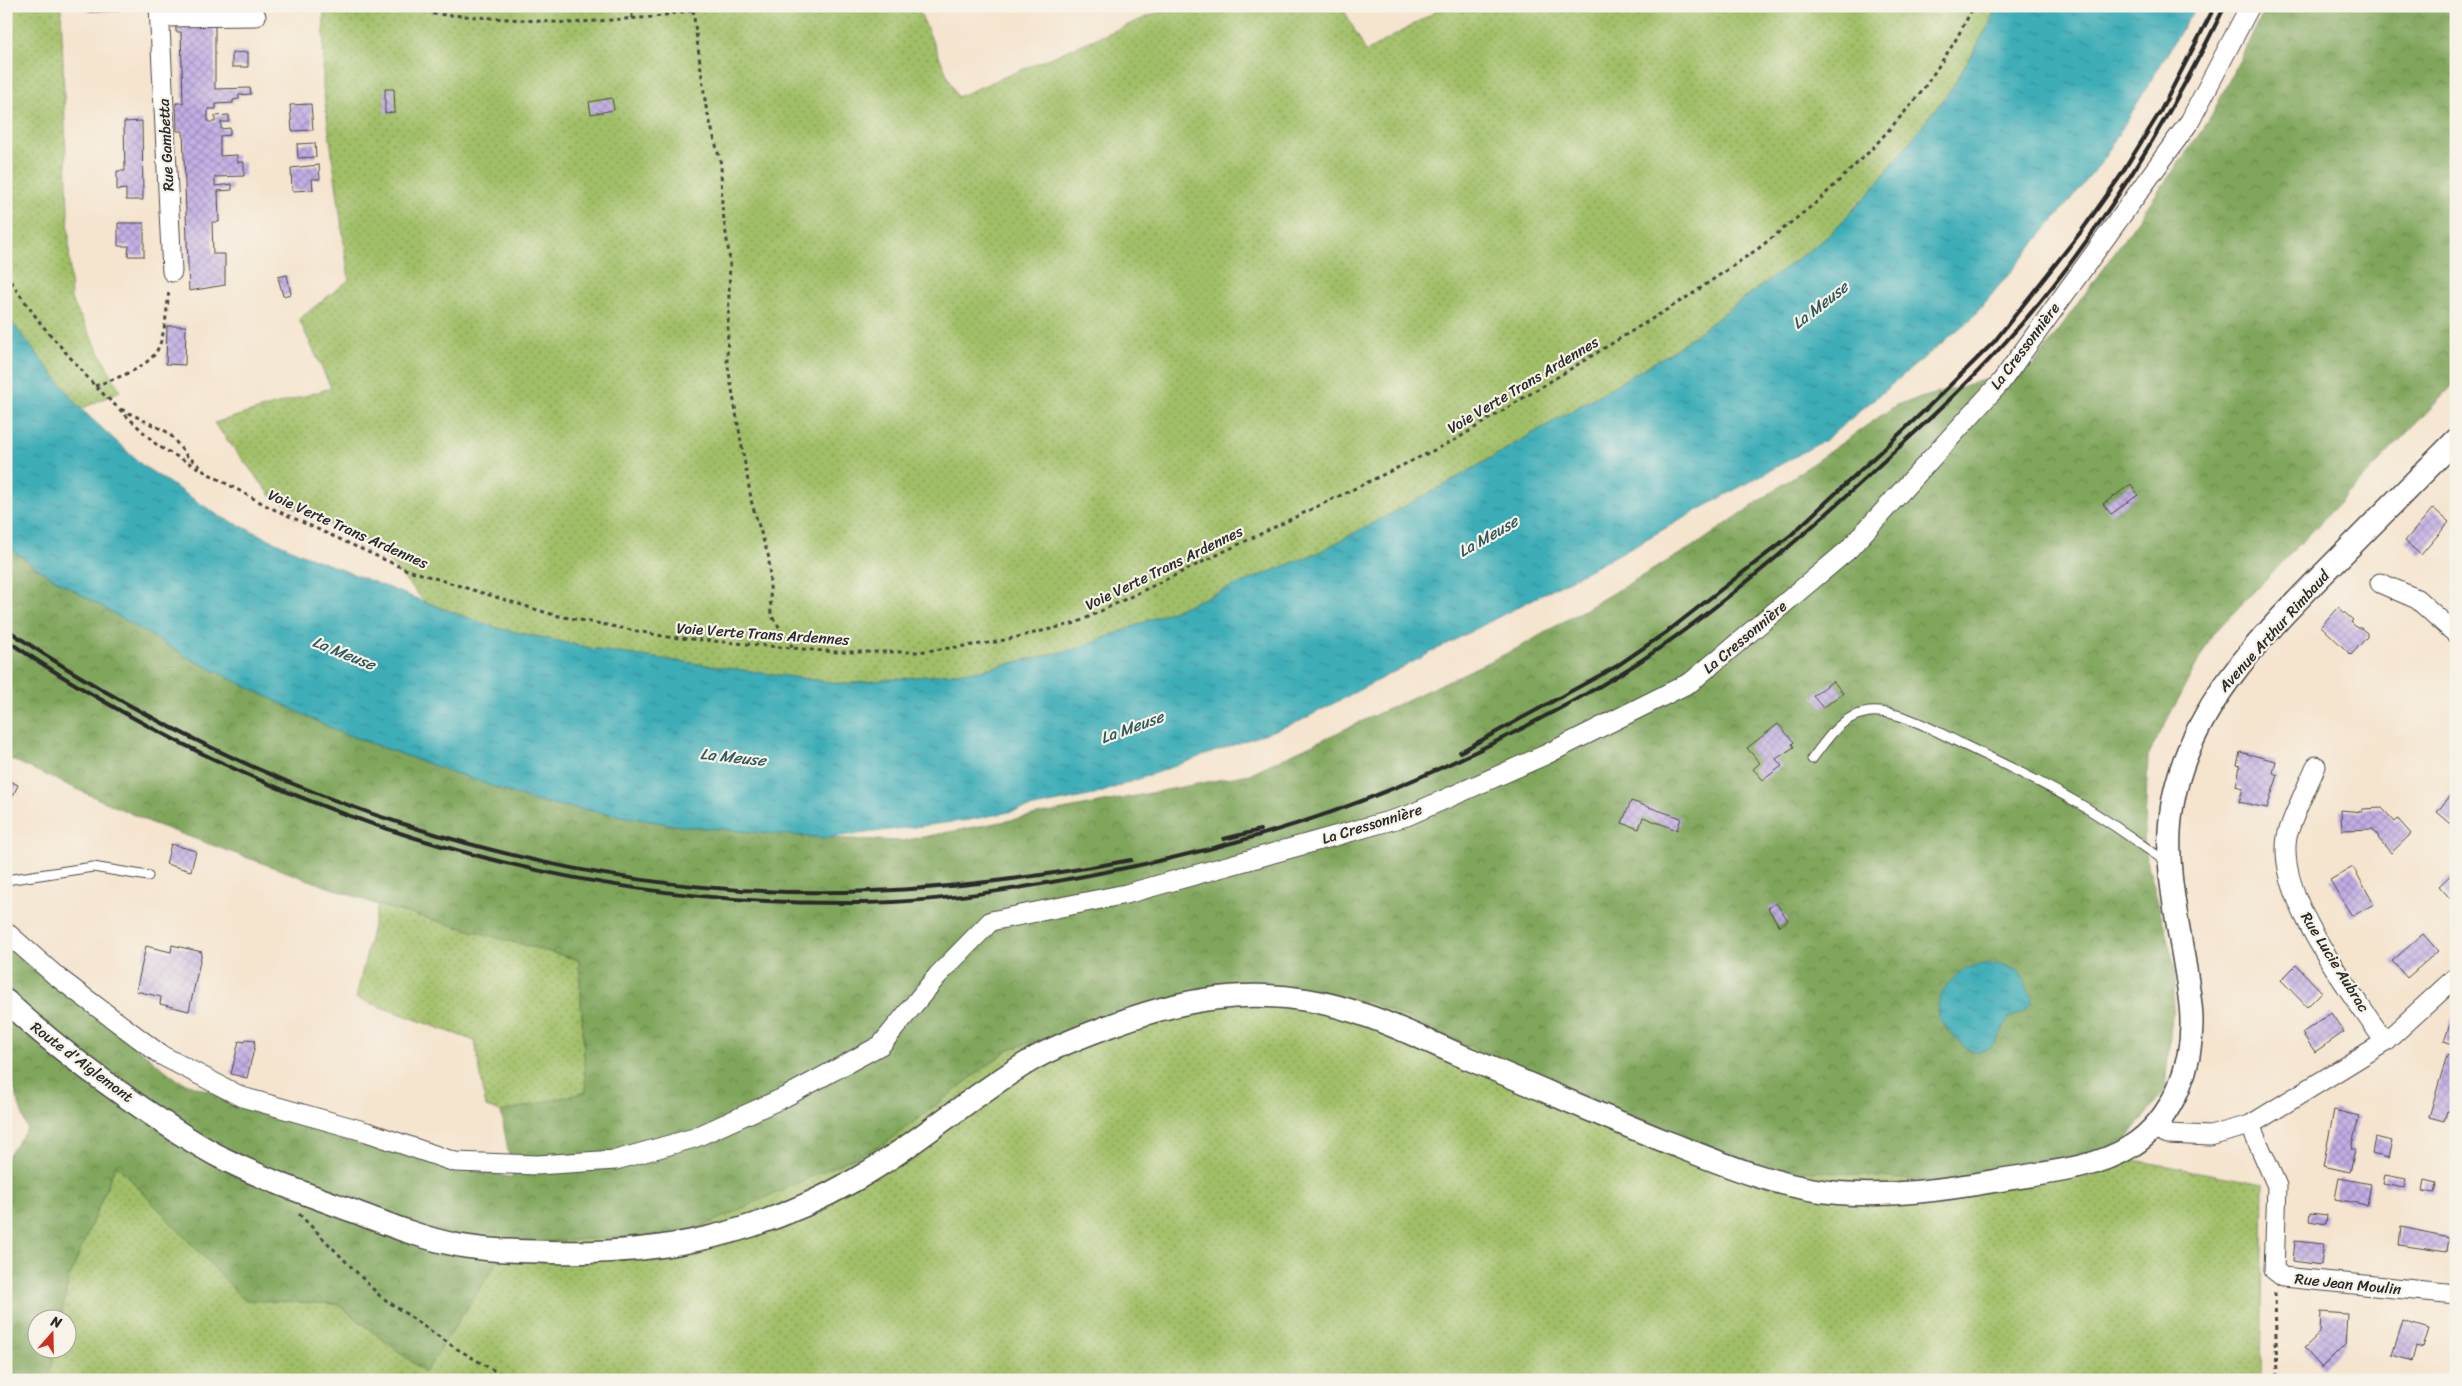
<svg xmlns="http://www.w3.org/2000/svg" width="2462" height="1386" font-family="Sriracha,sans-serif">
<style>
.grass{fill:url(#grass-dots);stroke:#667549}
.forest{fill:url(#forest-crowns);stroke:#566844}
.water{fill:url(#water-ripples);stroke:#346c71}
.building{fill:url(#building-cross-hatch)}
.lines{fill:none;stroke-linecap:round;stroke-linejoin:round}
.service-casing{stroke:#494743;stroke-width:11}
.minor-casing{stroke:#494743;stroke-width:21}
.tertiary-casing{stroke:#494743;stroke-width:25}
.path{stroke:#494743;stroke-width:3;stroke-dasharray:4 4;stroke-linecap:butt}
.service{stroke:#fff;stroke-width:9}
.minor{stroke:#fff;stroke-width:19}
.tertiary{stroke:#fff;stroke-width:22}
.rail{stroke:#2b2b2b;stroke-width:4}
.labels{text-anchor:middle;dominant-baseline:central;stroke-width:4.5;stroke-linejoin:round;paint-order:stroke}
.street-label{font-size:15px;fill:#2b2b2b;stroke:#f7f3e8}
.water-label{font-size:16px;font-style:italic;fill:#31585c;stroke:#f7f3e8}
</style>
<defs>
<pattern id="grass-dots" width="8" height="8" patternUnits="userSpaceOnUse" patternTransform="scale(1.25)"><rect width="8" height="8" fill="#a1bf67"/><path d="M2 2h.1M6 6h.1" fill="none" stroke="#839b55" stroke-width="1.8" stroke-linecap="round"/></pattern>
<pattern id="forest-crowns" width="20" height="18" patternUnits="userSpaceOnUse" patternTransform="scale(1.25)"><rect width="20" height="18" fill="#80a65c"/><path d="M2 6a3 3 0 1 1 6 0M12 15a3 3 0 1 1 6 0" fill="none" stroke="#69874c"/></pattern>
<pattern id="water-ripples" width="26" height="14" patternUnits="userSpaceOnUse" patternTransform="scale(1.25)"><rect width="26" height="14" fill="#3cadb7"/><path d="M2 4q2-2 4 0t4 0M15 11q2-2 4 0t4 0" fill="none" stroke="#338d95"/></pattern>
<pattern id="building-cross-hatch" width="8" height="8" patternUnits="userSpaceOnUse" patternTransform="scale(1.25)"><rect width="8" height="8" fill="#c2aee5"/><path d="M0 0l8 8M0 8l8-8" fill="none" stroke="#9e8eba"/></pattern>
</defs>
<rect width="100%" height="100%" fill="#f7f3e8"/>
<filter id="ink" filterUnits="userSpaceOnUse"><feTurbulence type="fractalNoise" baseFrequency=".02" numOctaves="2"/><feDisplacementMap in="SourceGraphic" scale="10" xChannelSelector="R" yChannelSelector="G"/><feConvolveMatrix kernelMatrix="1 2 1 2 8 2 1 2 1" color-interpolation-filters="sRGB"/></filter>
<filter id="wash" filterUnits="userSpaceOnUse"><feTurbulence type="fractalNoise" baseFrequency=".0096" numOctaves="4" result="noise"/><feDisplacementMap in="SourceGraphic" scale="20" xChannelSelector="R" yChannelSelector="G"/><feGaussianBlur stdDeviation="1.12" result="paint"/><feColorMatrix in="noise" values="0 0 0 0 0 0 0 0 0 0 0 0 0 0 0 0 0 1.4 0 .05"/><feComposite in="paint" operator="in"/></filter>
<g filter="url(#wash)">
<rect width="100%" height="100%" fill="#f5e4ce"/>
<g class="grass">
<polygon points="6,6 61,6 71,299 120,391 81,409 6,315"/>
<polygon points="324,6 917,6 957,97 1173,6 1342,6 1366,52 1445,6 1997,6 1987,28 1952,88 1872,190 1827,237 1670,353 1448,483 1317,553 1079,648 976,671 844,684 605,651 497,628 425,602 376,547 272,497 214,423 331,388 299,319 349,280 323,87"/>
<polygon points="378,905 579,960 586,1093 501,1112 486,1107 475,1041 356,998"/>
<polygon points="1192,995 1368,1001 1581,1096 2113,1156 2264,1184 2261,1380 48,1380 55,1349 68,1348 68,1318 61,1318 68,1281 116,1164 244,1299 337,1304 425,1372 509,1244 886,1143 1009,1049"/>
</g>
<polygon class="forest" points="2267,6 2456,6 2456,382 2212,635 2148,756 2144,849 2176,972 2165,1090 2113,1156 1959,1184 1761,1166 1581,1096 1368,1001 1192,995 1009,1049 886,1143 688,1233 509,1244 425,1372 337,1304 244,1300 116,1164 68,1281 61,1318 38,1318 38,1348 55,1349 48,1380 6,1380 6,1158 27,1129 6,1064 6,1041 18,1000 6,985 6,946 178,1080 321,1132 513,1178 501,1112 586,1092 579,960 378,905 154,824 6,757 6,546 43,572 191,659 339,732 534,801 680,826 826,838 902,841 1249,774 1520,647 1702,541 1896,405 2033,366 2208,122"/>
<g class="water">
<polygon points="1997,6 2196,6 2101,163 1973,317 1825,440 1619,554 1300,721 1094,795 969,820 826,838 680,826 534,801 339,732 191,659 43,572 6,546 6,315 81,409 142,465 219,516 302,554 425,602 497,628 605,651 844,684 976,671 1079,648 1317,553 1448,483 1670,353 1827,237 1872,190 1952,88 1987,28"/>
<path d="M2001 964 2019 971 2031 996 2032 1002 2023 1012 2009 1018C2002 1027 2001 1039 1991 1047 1973 1060 1956 1040 1947 1028 1943 1024 1939 1021 1938 1015 1935 995 1955 971 1974 966 1982 964 1992 965 2001 964Z"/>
</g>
<g id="blocks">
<g class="building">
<polygon points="88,6 119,6 119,11 88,12"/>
<polygon points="215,22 215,89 250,88 251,94 239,95 239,99 233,100 233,103 216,104 216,109 208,109 208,122 215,122 215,116 229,115 229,122 221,122 221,129 230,128 230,135 220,136 220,156 237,155 237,162 244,162 244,176 215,177 215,186 232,184 232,190 218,191 219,222 212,222 213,254 225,254 225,285 189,291 183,131 177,131 176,103 183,103 181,32 176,32 176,23"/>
<polygon points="248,52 248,67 232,67 232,53"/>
<polygon points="385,89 394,89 395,112 385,113"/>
<polygon points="612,98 614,110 591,114 589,102"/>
<polygon points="311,104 313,130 292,131 290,105"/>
<polygon points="142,121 143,200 126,200 126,189 117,190 117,171 125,171 124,122"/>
<polygon points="315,143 316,157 298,158 297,144"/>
<polygon points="319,165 320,179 312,179 313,190 292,191 291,168"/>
<polygon points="118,223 144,223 144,256 128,256 129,246 118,246"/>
<polygon points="287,275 291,294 283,296 278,277"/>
<polygon points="167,326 186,326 185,365 166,364"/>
<polygon points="2131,484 2138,495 2111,514 2103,504"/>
<polygon points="2433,508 2449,522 2421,555 2405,541"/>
<polygon points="2338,607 2353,620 2351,622 2357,628 2361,628 2367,633 2367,637 2351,655 2321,626"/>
<polygon points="1833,681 1843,693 1823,708 1813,696"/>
<polygon points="1778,724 1794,742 1792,744 1794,747 1776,759 1782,766 1763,780 1753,769 1760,763 1747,748"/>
<polygon points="2240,752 2276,761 2273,773 2278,775 2267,808 2239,802 2243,788 2236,786 2240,766 2237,765"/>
<polygon points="6,779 18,785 12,798 6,795"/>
<polygon points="2456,789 2456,828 2437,812"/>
<polygon points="1631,801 1681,818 1677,830 1643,817 1639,829 1622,823"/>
<polygon points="2382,808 2395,822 2398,819 2411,834 2391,853 2378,838 2379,837 2373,829 2342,830 2341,810 2362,812 2362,809"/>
<polygon points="171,844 196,851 191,871 166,864"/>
<polygon points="2353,867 2374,904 2352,916 2330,880"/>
<polygon points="2456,870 2456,905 2439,886"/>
<polygon points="1776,903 1788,920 1779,926 1768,908"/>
<polygon points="2423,934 2438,951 2407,978 2392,961"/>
<polygon points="172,945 202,952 189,1011 160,1004 161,997 136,991 146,946 171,952"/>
<polygon points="2296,965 2322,992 2307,1007 2281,980"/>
<polygon points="2456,1008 2456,1045 2444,1041"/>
<polygon points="2331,1013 2344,1032 2315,1052 2302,1033"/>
<polygon points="246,1039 254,1040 255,1045 247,1078 231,1074 239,1041 245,1042"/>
<polygon points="2447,1055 2456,1057 2456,1081 2452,1093 2456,1094 2456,1113 2447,1111 2444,1121 2429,1117"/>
<polygon points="2334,1110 2359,1116 2351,1149 2355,1150 2350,1172 2323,1166"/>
<polygon points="2375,1137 2392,1141 2388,1158 2372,1154"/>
<polygon points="2385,1175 2406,1179 2404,1188 2383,1184"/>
<polygon points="2339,1178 2371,1184 2367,1205 2335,1199"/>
<polygon points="2425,1180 2437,1183 2435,1193 2423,1191"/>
<polygon points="2310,1213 2327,1215 2326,1224 2309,1221"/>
<polygon points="2401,1227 2449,1237 2447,1252 2399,1245"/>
<polygon points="2295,1241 2324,1244 2321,1265 2293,1261"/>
<polygon points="2321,1312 2347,1314 2345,1345 2322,1368 2304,1348 2320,1333"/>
<polygon points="2403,1321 2429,1329 2423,1348 2416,1346 2412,1361 2392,1355"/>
</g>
</g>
</g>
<g filter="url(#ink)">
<use href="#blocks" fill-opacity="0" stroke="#494743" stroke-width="1"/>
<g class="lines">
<defs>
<g id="service">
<path d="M1812 759C1826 741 1839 718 1864 713 1895 706 1937 732 1964 745 2004 764 2044 783 2083 806 2112 823 2140 844 2168 863"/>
<polyline points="6,880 93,867 148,876"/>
</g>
<g id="minor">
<polyline points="159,6 172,272"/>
<polyline points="160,17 256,16"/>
<polyline points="2380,583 2417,599 2456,634"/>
<path d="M2316 766C2308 785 2291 819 2287 837 2276 898 2352 993 2385 1042"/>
<polyline points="6,932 56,976 161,1055 242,1097 367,1132 455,1162 537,1165 616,1160 694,1138 785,1097 881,1045 938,975 991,921 1126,894 1407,816 1545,755 1691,682 1848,550 2001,382 2190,121 2250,6"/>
<polyline points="2250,1125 2277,1186 2274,1270 2283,1277 2456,1294"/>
<polyline points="2154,1128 2168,1134 2210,1136 2250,1125 2385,1042 2456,977"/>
</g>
<path id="tertiary" d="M6 1001C48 1041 94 1075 142 1108 167 1125 194 1144 222 1158 263 1179 309 1195 353 1211 387 1224 421 1238 457 1245 488 1251 520 1251 551 1252 660 1255 757 1235 853 1181 917 1145 972 1094 1035 1058 1058 1045 1083 1036 1107 1027 1172 1002 1238 988 1307 1000 1364 1009 1417 1037 1469 1059 1537 1087 1604 1117 1672 1144 1725 1165 1780 1188 1838 1193 1890 1197 1943 1190 1994 1181 2038 1173 2092 1171 2130 1147 2175 1119 2195 1061 2191 1010 2185 943 2161 876 2172 807 2188 707 2266 632 2334 563 2375 522 2415 481 2456 440"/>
</defs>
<use href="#service" class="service-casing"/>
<use href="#minor" class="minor-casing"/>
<use href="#tertiary" class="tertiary-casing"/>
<g class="path">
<polyline points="431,6 433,14 568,23 654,17 716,6"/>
<polyline points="632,6 632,18"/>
<polyline points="693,10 706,107 721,164 722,206 730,261 727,361 752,504 769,558 771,615 794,649"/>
<polyline points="6,275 41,324 95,386 158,446 269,507 405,569 554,615 668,637 836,652 918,652 996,642 1076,623 1455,440 1689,296 1759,248 1818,201 1871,150 1918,97 1954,43 1974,6"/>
<path d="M95 386C115 378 139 372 154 355 165 342 167 307 169 290"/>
<polyline points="121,409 169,433 186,455 203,469"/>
<polyline points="299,1214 380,1296 454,1347 510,1380"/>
<polyline points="2275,1293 2277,1380"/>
</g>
<use href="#service" class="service"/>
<use href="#minor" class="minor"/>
<use href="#tertiary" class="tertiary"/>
<g class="rail">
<path d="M6 629C255 799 568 905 872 891 959 888 1045 876 1131 860"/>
<path d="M6 640C260 812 554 907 862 903 953 902 1046 884 1135 866 1273 838 1394 795 1519 730 1561 708 1605 685 1645 658 1724 604 1798 541 1869 475 1914 433 1960 392 2001 347 2093 247 2165 128 2225 6"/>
<polyline points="1460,752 1617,666 1668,631 1791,535 1925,410 1994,342 2080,233 2119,178 2160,112 2215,6"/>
<polyline points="1224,839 1260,830"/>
</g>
</g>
</g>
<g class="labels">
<g class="street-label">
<text transform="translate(166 145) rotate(-93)">Rue Gambetta</text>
<text transform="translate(2025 346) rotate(-53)">La Cressonnière</text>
<text transform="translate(1523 385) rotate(-31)">Voie Verte Trans Ardennes</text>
<text transform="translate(348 529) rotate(24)">Voie Verte Trans Ardennes</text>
<text transform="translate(1164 568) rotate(-26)">Voie Verte Trans Ardennes</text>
<text transform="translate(2274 631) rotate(-48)">Avenue Arthur Rimbaud</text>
<text transform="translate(763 634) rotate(4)">Voie Verte Trans Ardennes</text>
<text transform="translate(1745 637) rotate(-40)">La Cressonnière</text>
<text transform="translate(1372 824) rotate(-17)">La Cressonnière</text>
<text transform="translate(2335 962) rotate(58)">Rue Lucie Aubrac</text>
<text transform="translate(82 1062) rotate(37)">Route d'Aiglemont</text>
<text transform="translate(2348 1284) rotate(6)">Rue Jean Moulin</text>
</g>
<g class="water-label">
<text transform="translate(1820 305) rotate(-38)">La Meuse</text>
<text transform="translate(1488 536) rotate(-30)">La Meuse</text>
<text transform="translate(344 653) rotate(22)">La Meuse</text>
<text transform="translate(1132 727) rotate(-20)">La Meuse</text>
<text transform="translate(733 757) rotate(6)">La Meuse</text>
</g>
</g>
<rect width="2462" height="1386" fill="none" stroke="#f7f3e8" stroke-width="25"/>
<g transform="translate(52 1334) rotate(20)"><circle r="24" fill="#f7f3e8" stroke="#a5a39c"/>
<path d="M0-4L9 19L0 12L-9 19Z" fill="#c8321e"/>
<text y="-8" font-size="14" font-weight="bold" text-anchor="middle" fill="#2b2b2b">N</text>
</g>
</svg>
